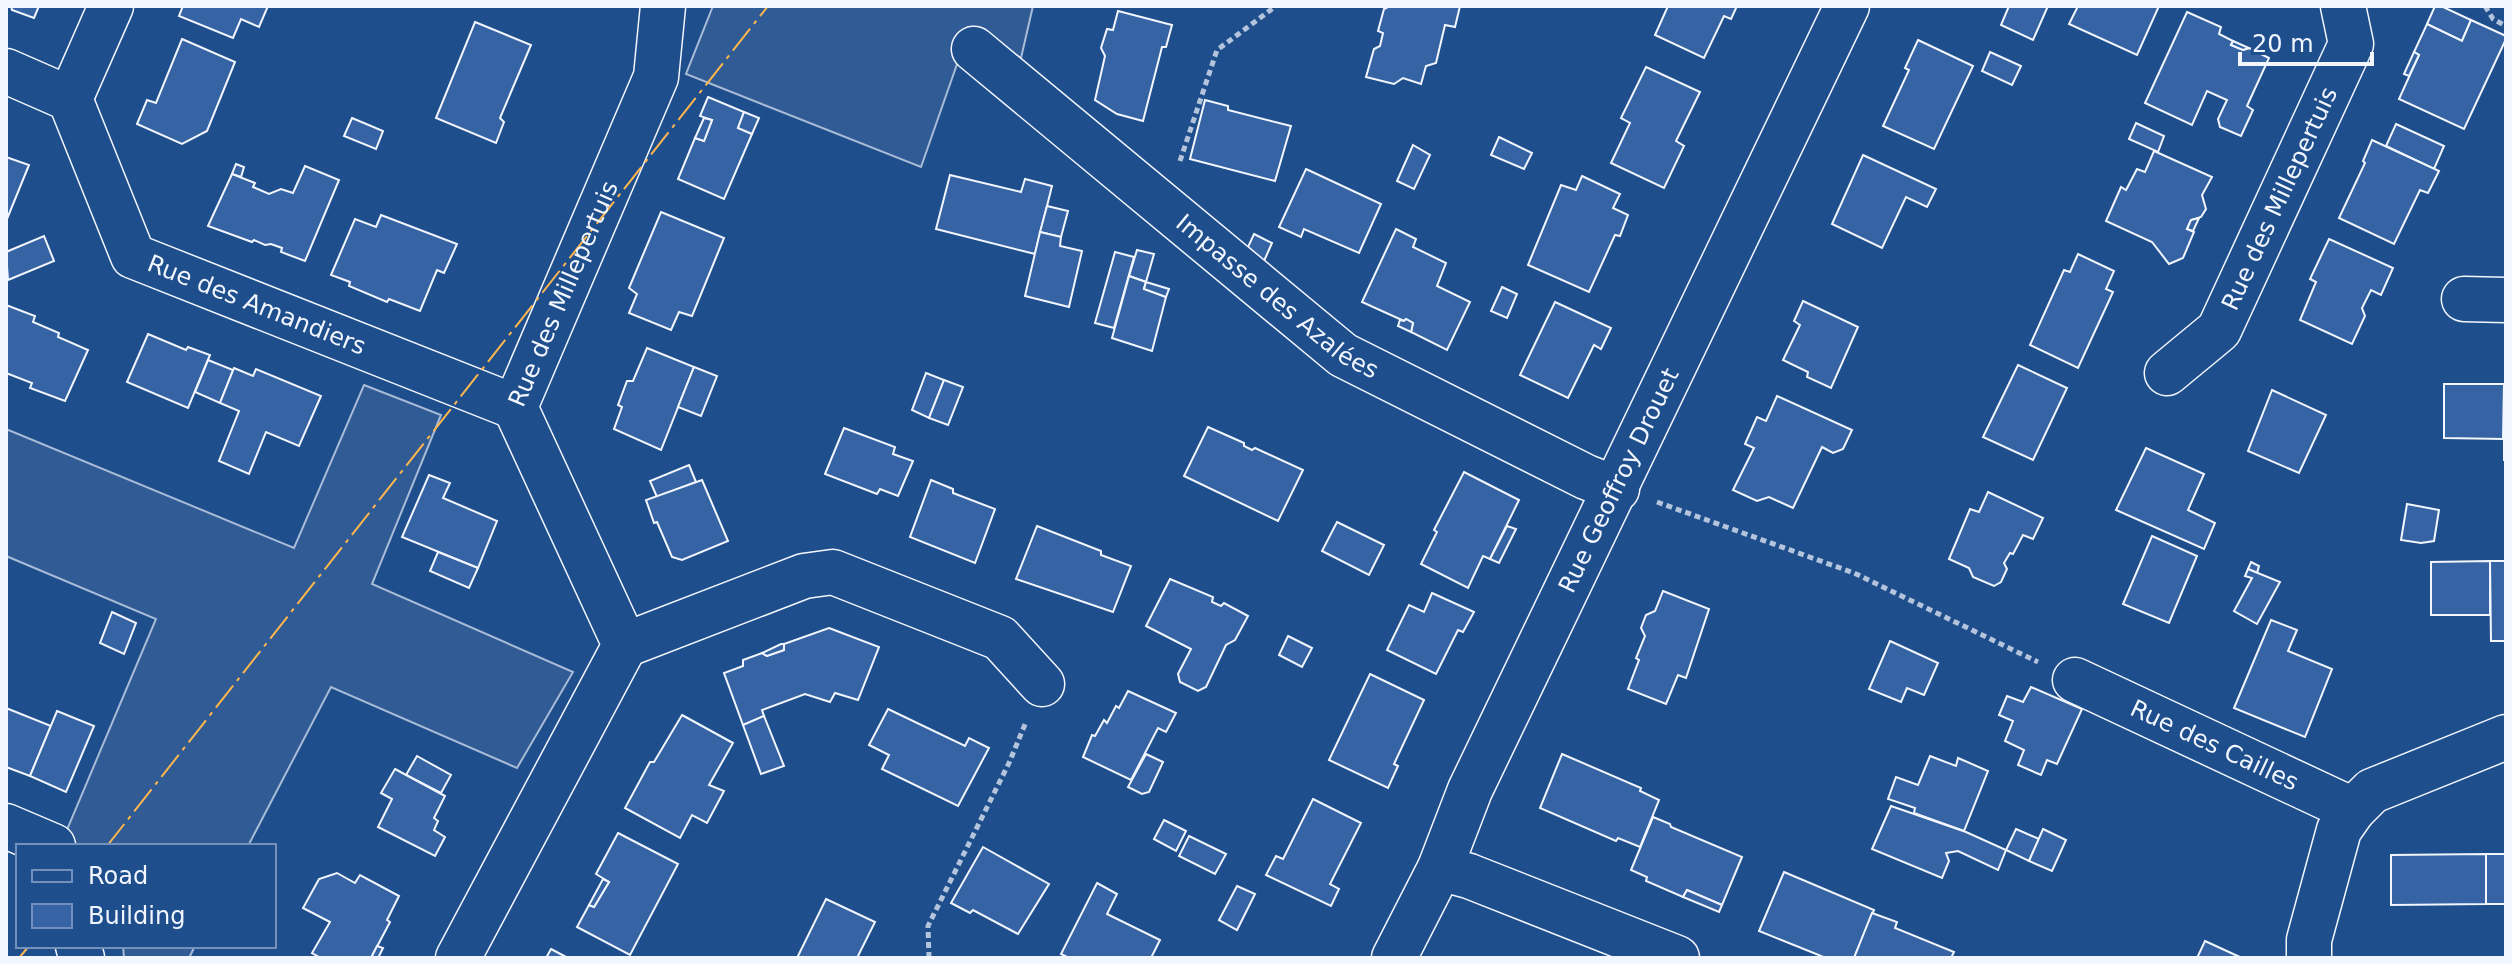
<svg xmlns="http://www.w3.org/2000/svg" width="2512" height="964" font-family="'DejaVu Sans',sans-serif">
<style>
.built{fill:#305b95;stroke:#a8bbd7;stroke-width:2}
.building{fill:#3563a3;stroke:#f2f6ff;stroke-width:2}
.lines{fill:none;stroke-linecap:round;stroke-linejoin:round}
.minor-casing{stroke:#f2f6ff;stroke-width:47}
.path{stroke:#b3c4dc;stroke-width:5;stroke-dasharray:6 4;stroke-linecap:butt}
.minor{stroke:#1f4e8c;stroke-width:44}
.power{stroke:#ffb74d;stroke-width:2;stroke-dasharray:28 6 4 6;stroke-linecap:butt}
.labels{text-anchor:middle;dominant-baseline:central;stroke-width:6;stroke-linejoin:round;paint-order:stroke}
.street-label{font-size:24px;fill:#f2f6ff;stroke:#1f4e8c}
</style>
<rect width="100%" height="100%" fill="#1f4e8c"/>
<g class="built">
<polygon points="713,6 1033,6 1021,58 969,30 921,167 686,74"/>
<polygon points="364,385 441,415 372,584 573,672 517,768 331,687 248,846 69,846 66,832 156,619 6,556 6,429 294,548"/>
<polygon points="123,946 195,946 189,958 124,958"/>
</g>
<g class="building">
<polygon points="11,6 39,6 34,18 12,10"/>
<polygon points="183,6 268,6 259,27 241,19 233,38 179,16"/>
<polygon points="1390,6 1460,6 1455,27 1445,25 1436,63 1426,66 1421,84 1403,78 1394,84 1366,77 1374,49 1380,46 1383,33 1378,31 1384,9"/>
<polygon points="1668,6 1737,6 1731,19 1724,16 1704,58 1655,35"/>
<polygon points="2009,6 2048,6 2033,40 2001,25"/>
<polygon points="2078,6 2159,6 2137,55 2069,24"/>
<polygon points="2435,6 2441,6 2471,20 2462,41 2427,24"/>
<polygon points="1118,11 1172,25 1166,47 1162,47 1143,121 1117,114 1095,100 1105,56 1101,48 1107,29 1113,30"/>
<polygon points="2187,12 2221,27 2219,34 2233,41 2231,45 2243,50 2249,48 2269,58 2247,106 2253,110 2241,136 2220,127 2218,119 2227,100 2207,91 2192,125 2145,103"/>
<polygon points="2471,20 2506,36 2506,39 2464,129 2399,99 2419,55 2414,52 2427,24 2462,41"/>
<polygon points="475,22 531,45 500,118 504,122 496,143 436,118"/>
<polygon points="182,39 235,62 207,131 182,144 137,124 147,100 156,103"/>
<polygon points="1918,40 1973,66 1934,149 1883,126 1909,70 1905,68"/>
<polygon points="2233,41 2249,48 2243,50 2231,45"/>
<polygon points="1990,52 2021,66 2012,85 1982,71"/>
<polygon points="2414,52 2419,55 2409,76 2404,74"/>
<polygon points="1646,67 1700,92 1676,141 1684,146 1664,188 1611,163 1630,123 1621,118"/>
<polygon points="708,97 744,112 738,128 752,134 724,199 678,179 695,138 704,141 712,120 700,116"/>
<polygon points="1205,100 1228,106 1228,110 1291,126 1275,181 1190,159"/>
<polygon points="744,112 759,118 752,134 738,128"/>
<polygon points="352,118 383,131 376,149 344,136"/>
<polygon points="704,118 712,120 704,141 695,138"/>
<polygon points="2136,123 2164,136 2158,152 2129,139"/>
<polygon points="2396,124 2444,146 2434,169 2386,146"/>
<polygon points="1499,137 1532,153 1524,169 1491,155"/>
<polygon points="2372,140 2439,171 2428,193 2420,190 2394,244 2339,218 2365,163 2363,161"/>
<polygon points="1413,145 1430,155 1414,189 1397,181"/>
<polygon points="2154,151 2212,177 2202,195 2206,209 2201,217 2191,220 2187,229 2194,232 2183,258 2169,264 2152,242 2106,221 2121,187 2126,190 2137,169 2145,172"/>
<polygon points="1863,155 1936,189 1927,207 1906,197 1882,248 1832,224"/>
<polygon points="6,157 29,165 7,219 6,219"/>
<polygon points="236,164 244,167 241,177 232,174"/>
<polygon points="305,166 339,180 305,261 281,252 282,248 271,244 265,245 254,240 252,242 208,226 232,174 255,183 253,187 269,194 281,189 293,193"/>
<polygon points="1306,169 1381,204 1359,253 1304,229 1301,237 1279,227"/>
<polygon points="950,175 1021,192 1025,179 1052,186 1035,254 936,229"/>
<polygon points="1582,176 1620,194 1613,208 1628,215 1620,236 1615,235 1589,292 1528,265 1561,185 1576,190"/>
<polygon points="1047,206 1068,211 1061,237 1040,232"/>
<polygon points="661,212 724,238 692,316 679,312 671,330 629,313 637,294 629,288"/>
<polygon points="381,215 457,244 444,273 437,270 420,311 389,299 387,302 349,286 350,282 331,275 355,219 376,227"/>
<polygon points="2199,218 2193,231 2187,229 2191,220"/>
<polygon points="1396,229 1416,239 1413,247 1446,263 1437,286 1470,302 1447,350 1411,332 1413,323 1406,319 1404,321 1362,302"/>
<polygon points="1040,232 1061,237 1060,246 1082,251 1069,307 1025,296"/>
<polygon points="1254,234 1272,243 1264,261 1248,247"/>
<polygon points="44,236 54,261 8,280 6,252"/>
<polygon points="2329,239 2393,268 2381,295 2371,290 2362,308 2365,316 2352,344 2300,320 2316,282 2310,279"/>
<polygon points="1137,250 1154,254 1146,282 1129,276"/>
<polygon points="1115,252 1134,257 1114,328 1095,323"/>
<polygon points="2078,254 2114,271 2106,289 2113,292 2078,368 2030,345 2064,270 2070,272"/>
<polygon points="1129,276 1146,282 1144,289 1166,297 1152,351 1112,338"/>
<polygon points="1146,282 1169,289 1166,297 1144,289"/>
<polygon points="1502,287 1517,294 1507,318 1491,311"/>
<polygon points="1803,301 1858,327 1831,388 1807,377 1808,372 1783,360 1800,325 1794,321"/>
<polygon points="1555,302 1611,328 1601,349 1594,345 1568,398 1520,375"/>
<polygon points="6,305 35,316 33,322 59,333 58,337 88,350 65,401 30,388 32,383 6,373"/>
<polygon points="1406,319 1413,323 1411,332 1398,326 1400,320 1404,321"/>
<polygon points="148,334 186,350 188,347 210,355 188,408 127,382"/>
<polygon points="647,348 694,367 661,450 614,429 622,407 618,405 627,381 633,381"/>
<polygon points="208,360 233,370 220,403 195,392"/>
<polygon points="2018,365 2067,388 2033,460 1983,437"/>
<polygon points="694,367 717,376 701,416 678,407"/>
<polygon points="234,368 253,376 256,369 321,396 299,446 266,432 249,474 219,461 239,411 220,403"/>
<polygon points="926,373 944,380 929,418 912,410"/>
<polygon points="944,380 963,387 948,425 929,418"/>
<polygon points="2444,384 2504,384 2503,439 2444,438"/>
<rect x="2504" y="384" width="2" height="76"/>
<polygon points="2272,390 2326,415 2299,473 2248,451"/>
<polygon points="1777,396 1852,430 1843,449 1833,453 1822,447 1793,508 1769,497 1757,501 1733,490 1754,448 1745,444 1757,417 1766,421"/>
<polygon points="1208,427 1244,443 1244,446 1252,450 1255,448 1303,470 1278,521 1184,476"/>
<polygon points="844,428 895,447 893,454 913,461 898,496 880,489 877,494 825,474"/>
<polygon points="2146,448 2204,474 2188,510 2215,523 2204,549 2116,510"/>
<polygon points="689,465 696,482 657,497 650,481"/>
<polygon points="1464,472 1519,500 1490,559 1483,556 1468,588 1421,564 1437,532 1434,530"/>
<polygon points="429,475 450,483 443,498 497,521 478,568 402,537"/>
<polygon points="702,480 728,541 682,560 672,557 657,522 654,523 646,500"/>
<polygon points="931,480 953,489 953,493 995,509 975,563 910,537"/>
<polygon points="1988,492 2043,518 2033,539 2023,535 2013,554 2010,553 2004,563 2007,569 2001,582 1994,586 1973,577 1969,568 1949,559 1970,509 1979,512"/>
<polygon points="2407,504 2439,510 2434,541 2421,543 2401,540"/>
<polygon points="1337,522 1384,545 1369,575 1322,551"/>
<polygon points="1037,526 1101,551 1101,555 1131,566 1113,612 1016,579"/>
<polygon points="1507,526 1516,529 1499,563 1490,559"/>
<polygon points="2152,536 2197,556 2169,623 2123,604"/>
<polygon points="438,552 478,568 469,588 430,571"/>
<polygon points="2490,561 2506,561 2506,641 2491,641"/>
<polygon points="2490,561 2490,615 2431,615 2431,562"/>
<polygon points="2251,562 2259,566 2257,573 2248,569"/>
<polygon points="2248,569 2280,582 2257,624 2234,611 2252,578 2245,576"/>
<polygon points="1170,579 1213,597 1212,602 1221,606 1224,603 1248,616 1235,640 1226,645 1206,687 1198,691 1180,682 1178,674 1191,649 1146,626"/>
<polygon points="1663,591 1709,609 1686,678 1678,675 1666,704 1628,689 1639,660 1636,658 1645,636 1641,628 1646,615 1655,611"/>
<polygon points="1432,593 1474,612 1463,632 1458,630 1436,674 1387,650 1409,605 1424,612"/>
<polygon points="112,612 136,623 124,654 100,643"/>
<polygon points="2271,620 2297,630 2288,651 2332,669 2305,737 2234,708"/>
<polygon points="829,628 879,647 858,700 835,693 830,702 805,694 762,710 764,716 743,725 724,673 743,666 743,660 762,653 767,656 784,650 784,644"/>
<polygon points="1288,636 1312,648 1302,667 1279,655"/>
<polygon points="1890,641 1938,663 1924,695 1907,688 1901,702 1869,689"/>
<polygon points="781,644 784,644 784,650 767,656 762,653"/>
<polygon points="1370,674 1424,700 1394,764 1398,766 1388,788 1329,760"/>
<polygon points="2031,687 2082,709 2057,764 2047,760 2041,775 2018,765 2024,750 2005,741 2013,721 1999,715 2007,696 2023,702"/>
<polygon points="1128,691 1176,713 1166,732 1158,728 1131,780 1083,757 1092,735 1095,736 1104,720 1107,723 1116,706 1119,708"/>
<polygon points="6,708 51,726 30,776 6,767"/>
<polygon points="888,709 965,746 969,738 989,748 958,806 882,769 889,755 869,745"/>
<polygon points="57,711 94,726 66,792 30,776"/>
<polygon points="682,715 733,743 709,785 724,791 707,823 692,815 680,838 625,808 650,762 654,762"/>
<polygon points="764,716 784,766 761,774 743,725"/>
<polygon points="1146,754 1163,762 1149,792 1142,794 1128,787"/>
<polygon points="1562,754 1641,788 1640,791 1659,800 1640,847 1618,838 1616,841 1540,808"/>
<polygon points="417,756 451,775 441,793 406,775"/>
<polygon points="1930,756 1956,766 1958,758 1988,771 1964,831 1914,813 1915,808 1888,799 1896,777 1918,785"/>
<polygon points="395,769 445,796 434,818 438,821 434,830 445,837 435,856 378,827 392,799 381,793"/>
<polygon points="1313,799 1361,823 1330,884 1339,889 1331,906 1266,875 1276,856 1283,859"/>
<polygon points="1891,806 1966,832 2006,850 1998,870 1958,851 1946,853 1949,861 1942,878 1872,849"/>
<polygon points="1653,817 1670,824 1671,827 1742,857 1722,905 1687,890 1683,897 1646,881 1647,877 1631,870"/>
<polygon points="1164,820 1186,831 1176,851 1154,839"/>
<polygon points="2016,829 2039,839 2029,861 2006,850"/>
<polygon points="2043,829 2066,840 2052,871 2029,861"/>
<polygon points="618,833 678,864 630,955 577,927 589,905 594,907 609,882 596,874"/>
<polygon points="1189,836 1226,854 1215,874 1179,856"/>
<polygon points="983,847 1049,884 1018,934 973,910 970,913 951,903"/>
<polygon points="2486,854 2486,904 2391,905 2391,855"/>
<rect x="2486" y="854" width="20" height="50"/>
<polygon points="1784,872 1874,910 1854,958 1826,958 1759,931"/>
<polygon points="337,873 355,883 360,875 399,896 387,920 390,922 371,958 321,958 312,953 330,922 303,908 319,879"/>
<polygon points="603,879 609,882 594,907 589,905"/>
<polygon points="1097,883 1117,894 1107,914 1160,940 1151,958 1069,958 1061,954"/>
<polygon points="1237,886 1255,894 1237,930 1219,920"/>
<polygon points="1687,890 1722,905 1719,912 1683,897"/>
<polygon points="826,899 875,922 857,958 797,958"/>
<polygon points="1872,913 1897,922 1895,928 1954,952 1951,958 1854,958"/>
<polygon points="2205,941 2242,958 2197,958"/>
<polygon points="377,946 383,948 378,958 371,958"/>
<polygon points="551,949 568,958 546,958"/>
</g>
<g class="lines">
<defs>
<g id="minor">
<path id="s1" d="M974 49 1343 355 1586 477 1617 489"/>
<path id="s2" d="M6 71 70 99 133 256 515 407"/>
<polyline points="70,99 111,6"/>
<polyline points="2464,299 2506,300"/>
<path id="s3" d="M2167 373 2219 330 2351 44 2343 6"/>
<polyline points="625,645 804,576 833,572 1000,638 1042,684"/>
<path id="s4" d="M2075 680 2353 810"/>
<polyline points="6,826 53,846"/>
<polyline points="1440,868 1469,876 1677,958"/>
<polyline points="78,946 82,958"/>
<path id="s5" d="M458 958 625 645 515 407 656 77 663 6"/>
<path id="s6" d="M1394 958 1440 868 1470 790 1847 6"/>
<polyline points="2309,958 2309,940 2339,830 2353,810 2372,791 2506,737"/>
</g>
</defs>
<use href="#minor" class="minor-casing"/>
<g class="path">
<polyline points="2485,6 2493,19 2506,26"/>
<polyline points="1180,161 1217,50 1276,6"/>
<polyline points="1657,502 1854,573 2038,662"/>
<polyline points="929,958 928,926 1009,763 1026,722"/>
</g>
<use href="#minor" class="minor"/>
<g class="power">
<polyline points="107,846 768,6"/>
<polyline points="19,958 29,946"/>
</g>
</g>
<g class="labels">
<g class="street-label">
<text stroke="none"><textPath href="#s3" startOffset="212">Rue des Millepertuis</textPath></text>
<text stroke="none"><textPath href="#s5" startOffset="740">Rue des Millepertuis</textPath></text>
<text stroke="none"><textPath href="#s1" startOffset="392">Impasse des Azalées</textPath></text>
<text stroke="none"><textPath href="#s2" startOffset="372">Rue des Amandiers</textPath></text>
<text stroke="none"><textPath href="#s6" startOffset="528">Rue Geoffroy Drouet</textPath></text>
<text stroke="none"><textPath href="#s4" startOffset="154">Rue des Cailles</textPath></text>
</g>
</g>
<rect width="2512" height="964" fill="none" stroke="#f2f6ff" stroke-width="16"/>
<rect x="16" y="844" width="260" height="104" fill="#1f4e8c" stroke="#7391ba" stroke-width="2"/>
<rect x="32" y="870" width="40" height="12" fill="#1f4e8c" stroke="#7391ba" stroke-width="2"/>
<text x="88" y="884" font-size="24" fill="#f2f6ff">Road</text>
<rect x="32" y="904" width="40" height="24" fill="#3563a3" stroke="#7391ba" stroke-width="2"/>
<text x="88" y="924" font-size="24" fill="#f2f6ff">Building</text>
<path d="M2240 52v12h132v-12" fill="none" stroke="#f2f6ff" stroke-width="4"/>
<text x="2252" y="52" font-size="24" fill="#f2f6ff" stroke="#1f4e8c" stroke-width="6" paint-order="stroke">20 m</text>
</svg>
